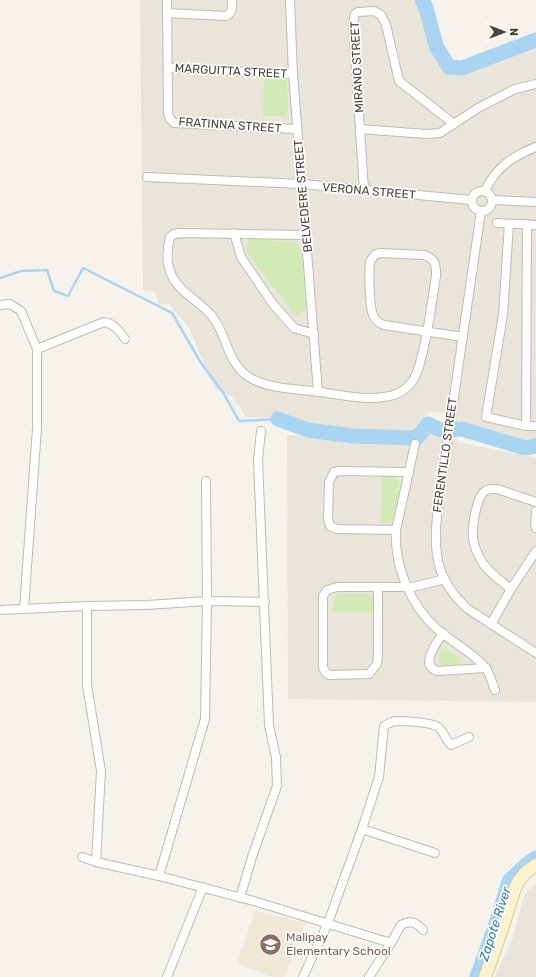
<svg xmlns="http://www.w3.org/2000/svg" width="536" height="977" font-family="Rubik,sans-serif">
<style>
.residential{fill:#eae5da}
.education{fill:#efe8d6}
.green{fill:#d2eab5}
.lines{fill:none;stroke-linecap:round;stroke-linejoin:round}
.stream{stroke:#a9d4f2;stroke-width:2.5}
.river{stroke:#a9d4f2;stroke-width:15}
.street-casing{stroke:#c2bbae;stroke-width:10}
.secondary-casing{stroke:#d6c79b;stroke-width:14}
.street{stroke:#fff;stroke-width:8}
.secondary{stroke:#fff3cd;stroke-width:12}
.labels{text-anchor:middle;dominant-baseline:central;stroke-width:3.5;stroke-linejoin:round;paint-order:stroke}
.street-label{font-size:12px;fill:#4b4439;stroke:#fff}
.education-label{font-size:12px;fill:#785e54;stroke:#fff;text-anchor:start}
.water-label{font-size:13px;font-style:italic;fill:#2e7ab2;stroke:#fff}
</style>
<rect width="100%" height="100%" fill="#f6f3ec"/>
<g class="residential">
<polygon points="140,0 418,0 437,58 446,72 464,72 536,46 536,446 525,448 462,429 459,415 457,442 536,458 536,702 288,699 287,435 407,443 423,440 430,434 442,435 445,413 429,412 421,420 415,432 332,429 283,417 246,417 233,397 215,388 189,328 168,303 159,305 155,292 143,290"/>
<polygon points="536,884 536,977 494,977 512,940 525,893"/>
</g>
<polygon class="education" points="255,911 306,923 285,977 273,977 237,964"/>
<g class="green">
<polygon points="264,74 283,76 287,80 288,111 284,116 263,116"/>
<polygon points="251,239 295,242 300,246 301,250 306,310 299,315 294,314 246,251 246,245"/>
<path d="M382 477C390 477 396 476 400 484L394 518 389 523H381Z"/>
<path d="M339 594H369C376 599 374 605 374 613L333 612 334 597Z"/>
<path d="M444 648 447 649 460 658 461 662 458 665H440C438 661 438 655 440 650Z"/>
</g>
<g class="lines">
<polyline class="stream" points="0,278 21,271 47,270 54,291 68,296 83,268 172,313 201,363 224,394 239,421 278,419"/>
<g class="river">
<polyline points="422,0 426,8 436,46 449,67 462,68 536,40"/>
<polyline points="278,419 308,430 353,436 417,438 428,424 441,430 462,429 525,448 536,446"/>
<polyline points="477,977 497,921 509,881 527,864 536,858"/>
</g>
<defs>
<g id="street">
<polyline points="167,0 168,113 170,119 174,123 297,129"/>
<polyline points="290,0 293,74 318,392"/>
<path d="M167 13 226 16C233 13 232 6 232 0"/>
<polyline points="168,68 293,74"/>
<polyline points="360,129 426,134 440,133 478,108 515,89 536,84"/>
<polyline points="147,177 302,184 471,200"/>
<polyline points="364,190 353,24 355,14 358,12 374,11 381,15 386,25 399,81 454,124"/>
<circle cx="482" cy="201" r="10"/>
<path d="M485 191C495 168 513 156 536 147"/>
<polyline points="492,200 536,202"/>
<path d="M481 211 438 507C433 549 434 579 468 609L536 653"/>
<polyline points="497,223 536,225"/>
<polyline points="509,224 503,315 486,417 526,426 536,426"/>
<polyline points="234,233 241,257 273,304 294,328 314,334"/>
<path d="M306 235 179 233 174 234 170 237C167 249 166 264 172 276 180 293 201 302 212 316 228 336 226 362 249 377 267 389 299 389 320 392 341 395 363 400 384 397 394 396 405 391 412 382 419 373 420 361 423 351 429 326 432 301 436 276 436 265 436 259 424 255L381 253 376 254 370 261C369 272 369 306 373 315 375 320 378 323 384 325L463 337"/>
<polyline points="0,305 10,304 21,311 37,349 37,428 24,609"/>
<path d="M37 349 104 322C114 324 119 330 125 339"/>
<polyline points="526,426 527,224"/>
<path d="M415 444 396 530C394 565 410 605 437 629 451 641 473 653 485 667 490 673 492 683 495 690"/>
<polyline points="536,511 535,524 536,528"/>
<polyline points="396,530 337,529 330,526 328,518 329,482 334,472 339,471 409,472"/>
<polyline points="378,587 378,655 377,664 369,674 329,675 325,672 323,667 323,596 327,590 337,587 413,587 445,579"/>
<path d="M511 589C501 581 489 573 482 562 478 555 474 546 473 538 472 528 476 497 485 491 488 488 492 489 497 489L536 502"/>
<polyline points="87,606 87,685 101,771 96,862"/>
<polyline points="0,610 87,606 147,605 207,601 265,602"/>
<polyline points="491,624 511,589 536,551"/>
<path d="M443 633C437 643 419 664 437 671L486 668"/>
<polyline points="362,829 435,853"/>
<polyline points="82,857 96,862 159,876 257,902 391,943"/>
<polyline points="159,876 205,719 207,601 206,481"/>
<polyline points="240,898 252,857 277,786 276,757 269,725 258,460 261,431"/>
<polyline points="167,977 203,887"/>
<path d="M303 977 328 923 362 829 379 777 384 726C388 724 390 722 395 721 404 721 431 722 438 727 444 732 446 740 451 745L469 737"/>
<path d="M369 977 391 943 401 925C411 920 416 922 423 930"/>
</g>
<polyline id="secondary" points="485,977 503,926 514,891 518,882 526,872 536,865"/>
</defs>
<use href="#street" class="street-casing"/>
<use href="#secondary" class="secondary-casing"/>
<use href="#street" class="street"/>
<use href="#secondary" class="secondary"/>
</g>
<defs>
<symbol id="school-disc" viewBox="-11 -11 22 22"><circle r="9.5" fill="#8d6e63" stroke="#fff"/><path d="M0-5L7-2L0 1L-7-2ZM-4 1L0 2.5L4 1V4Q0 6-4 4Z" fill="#fff"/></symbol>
</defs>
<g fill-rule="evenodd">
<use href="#school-disc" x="258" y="932" width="25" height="25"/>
</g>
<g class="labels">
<g class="street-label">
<text transform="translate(357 67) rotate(-93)">MIRANO STREET</text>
<text transform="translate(231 71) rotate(3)">MARGUITTA STREET</text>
<text transform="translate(230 125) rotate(4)">FRATINNA STREET</text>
<text transform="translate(369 191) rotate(5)">VERONA STREET</text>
<text transform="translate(303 196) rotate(-95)">BELVEDERE STREET</text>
<text transform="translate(445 455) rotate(-82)">FERENTILLO STREET</text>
</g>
<g class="education-label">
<text x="286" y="937">Malipay<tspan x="286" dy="14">Elementary School</tspan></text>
</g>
<g class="water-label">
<text transform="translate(495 924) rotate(-72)">Zapote River</text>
</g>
</g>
<g transform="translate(504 32) rotate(90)" stroke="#ffffff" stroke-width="3" paint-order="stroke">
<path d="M0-3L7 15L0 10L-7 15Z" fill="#4b4439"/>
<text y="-6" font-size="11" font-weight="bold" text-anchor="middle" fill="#4b4439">N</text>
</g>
</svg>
